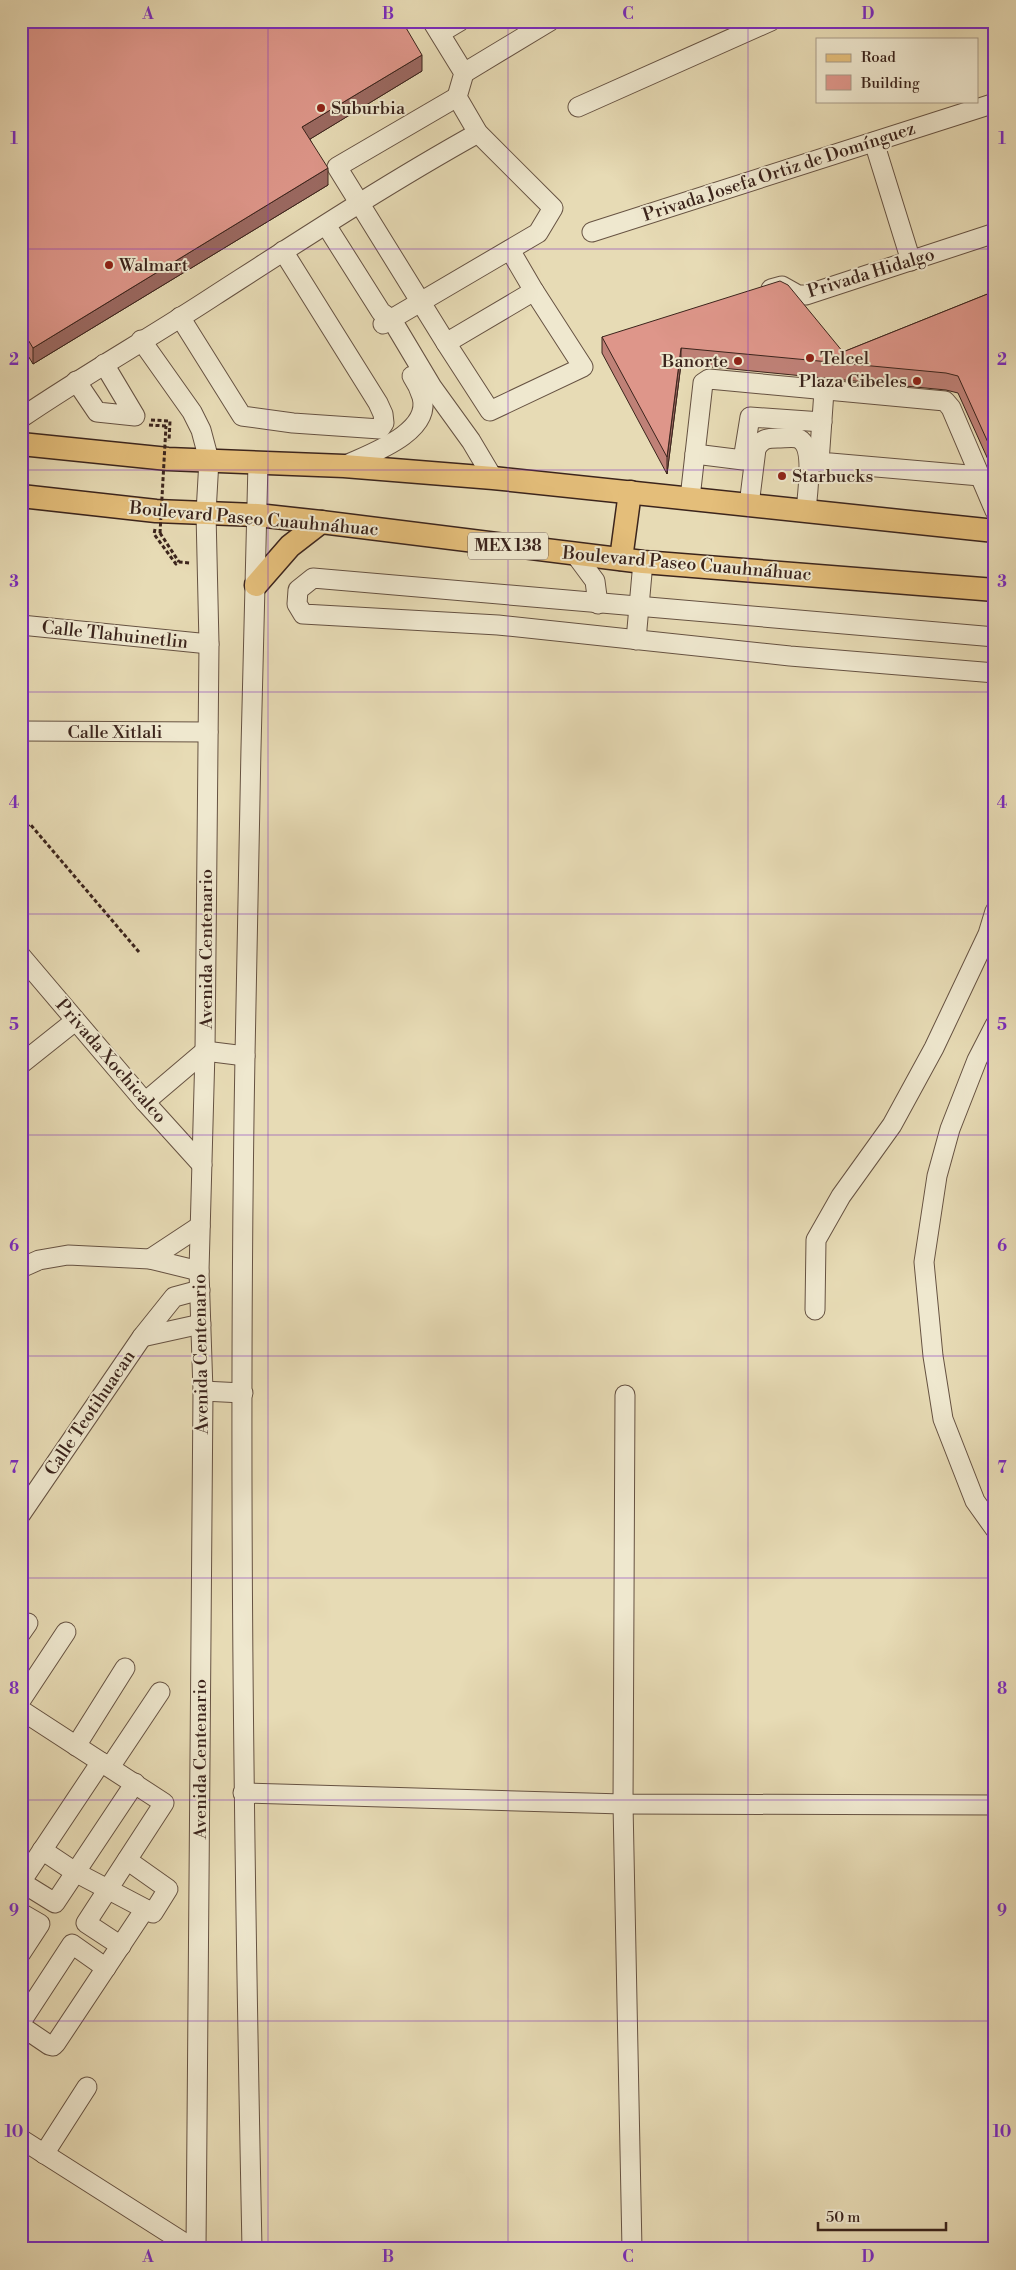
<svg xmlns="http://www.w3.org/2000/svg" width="1016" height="2270" font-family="'Libre Bodoni',serif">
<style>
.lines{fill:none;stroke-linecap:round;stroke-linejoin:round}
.minor-casing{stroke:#665242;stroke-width:21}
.major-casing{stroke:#3b241c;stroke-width:25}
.path{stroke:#3b241c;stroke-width:3;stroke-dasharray:4 2.5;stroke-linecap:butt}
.minor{stroke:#efe8cf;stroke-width:19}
.major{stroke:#e4be7a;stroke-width:22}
.path-bridge{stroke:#3b241c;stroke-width:3;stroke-dasharray:4 2.5;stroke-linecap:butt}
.wall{fill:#bf8177;stroke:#3b241c}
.shaded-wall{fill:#9b6961;stroke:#3b241c}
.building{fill:#de968a;stroke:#3b241c}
.grid{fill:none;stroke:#7b2cbf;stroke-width:1;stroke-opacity:0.55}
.poi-dot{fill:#8f2418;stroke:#efe8cf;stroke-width:2}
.labels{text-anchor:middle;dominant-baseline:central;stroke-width:4;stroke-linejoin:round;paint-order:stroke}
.shield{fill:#efe8cf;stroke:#715f52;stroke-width:1}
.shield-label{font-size:16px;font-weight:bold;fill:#3b241c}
.poi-label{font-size:18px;fill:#3b241c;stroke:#efe8cf;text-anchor:start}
.street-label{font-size:18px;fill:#3b241c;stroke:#efe8cf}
.neatline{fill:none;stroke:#7b2cbf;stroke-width:2}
.grid-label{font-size:16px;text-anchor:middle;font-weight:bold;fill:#7b2cbf}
</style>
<rect width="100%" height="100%" fill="#e7dbb5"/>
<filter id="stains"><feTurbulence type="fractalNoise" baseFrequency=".004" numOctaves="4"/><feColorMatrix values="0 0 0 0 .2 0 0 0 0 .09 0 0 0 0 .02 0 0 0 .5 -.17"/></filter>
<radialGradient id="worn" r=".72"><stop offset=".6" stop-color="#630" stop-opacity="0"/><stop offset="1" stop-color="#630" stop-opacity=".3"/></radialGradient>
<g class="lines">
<defs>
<g id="minor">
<polyline points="440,33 460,21"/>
<polyline points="464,73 550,21"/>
<polyline points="457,97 337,167 446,343 534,291 510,250"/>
<polyline points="578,107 771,21"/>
<polyline points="874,142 911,261"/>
<polyline points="326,225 381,312 392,320 432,387 471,441 493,478"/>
<polyline points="592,232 995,103"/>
<polyline points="771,289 782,286 798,295 806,295 995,233"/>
<polyline points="180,317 242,416 293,423 380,429 384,423 383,414 378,403 283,251"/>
<polyline points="383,324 538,233 553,208 478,133 457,97 464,73 432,21"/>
<polyline points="141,340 192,412 201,430 209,460 206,513 209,644 205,1051 199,1271 203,1391 196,2249"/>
<polyline points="446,343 490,411 583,367 534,291"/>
<polyline points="76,381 97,412 135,416 104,364"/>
<polyline points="824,391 819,462 980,476"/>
<path d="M21 418C84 375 150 338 214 296 301 240 388 183 478 133"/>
<polyline points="695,454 743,460 750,417 822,422"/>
<path d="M344 466C369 454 432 433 422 397 420 390 416 382 412 376"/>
<polyline points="690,498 703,383 709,379 945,401 951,408 995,511"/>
<path d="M749 505 756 449C761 439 767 438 778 438 784 438 792 437 797 438 816 444 807 495 806 511"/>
<polyline points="575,554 595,581 598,604"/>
<polyline points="21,625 209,644"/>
<polyline points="995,637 313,578 298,590 297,604 303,614 498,625 790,656 995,673"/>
<polyline points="636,640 643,562"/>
<polyline points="21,731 208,732"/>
<polyline points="21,956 145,1102 202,1165"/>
<polyline points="995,1025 977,1060 950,1129 937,1176 924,1262 933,1356 943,1419 975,1501 995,1529"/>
<polyline points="21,1064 75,1021"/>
<polyline points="145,1102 205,1051 245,1056"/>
<polyline points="150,1259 200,1226"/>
<polyline points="21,1268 39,1260 68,1255 150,1259 199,1271"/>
<polyline points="815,1310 816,1240 841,1196 892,1125 934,1048 988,934 995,911"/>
<polyline points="142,1337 201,1324"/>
<polyline points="203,1391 243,1393"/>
<polyline points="625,1395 623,1804 632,2249"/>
<polyline points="21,1514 142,1337 174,1297 200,1290"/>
<polyline points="21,1633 28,1623"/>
<polyline points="21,1700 66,1632"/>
<polyline points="21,1710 164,1803 86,1923 121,1946"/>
<polyline points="76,1746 125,1668"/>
<polyline points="110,1767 160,1692"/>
<polyline points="243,1793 623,1804 995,1805"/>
<polyline points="42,1850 75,1872 153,1913 168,1889 127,1860"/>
<polyline points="21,1882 55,1903 135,1783"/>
<polyline points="21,1882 101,1762"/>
<polyline points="21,1913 40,1924 21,1953"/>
<polyline points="21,2022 72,1944 106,1968"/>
<polyline points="21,2026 49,2045 53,2046 56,2043 145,1909"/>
<polyline points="21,2139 194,2249"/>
<polyline points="44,2154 87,2087"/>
<path d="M252 2249C244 1851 238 1453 245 1055 248 858 253 660 258 463"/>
</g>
<g id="major">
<polyline points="21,444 168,459 344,466 493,478 995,531"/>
<polyline points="21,496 156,511 257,515 321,522 643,562 995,590"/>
<polyline points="621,559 630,492"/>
<polyline points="256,585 290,546 321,522"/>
</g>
</defs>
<use href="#minor" class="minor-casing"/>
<use href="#major" class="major-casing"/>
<g class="path">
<polyline points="151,420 170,421 169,441"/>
<polyline points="149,425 166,426"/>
<polyline points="155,529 154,534 176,564 179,562 190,563"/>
<polyline points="160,533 179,562"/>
<polyline points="21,831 30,824 139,952"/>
</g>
<use href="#minor" class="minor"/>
<use href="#major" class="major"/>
<polyline class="path-bridge" points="160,533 166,426"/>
</g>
<g class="wall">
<polygon points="21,21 422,71 310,139 328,185 33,364 21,344"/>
<polygon points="995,291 995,475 958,393 946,390 681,364 667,474 602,353 602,337 843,352"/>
</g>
<g class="shaded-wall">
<polygon points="422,55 422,71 302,144 302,127"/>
<polygon points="328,168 328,185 33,364 33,348"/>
<polygon points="681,348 681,364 667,474 667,457"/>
</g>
<g class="building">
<polygon points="21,21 402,21 422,55 302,127 328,168 33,348 21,328"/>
<polygon points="780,281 788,285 843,352 995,291 995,458 958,376 946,373 681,348 667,457 602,337"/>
</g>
<path class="grid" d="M268 21V2249M508 21V2249M748 21V2249M21 249H995M21 470H995M21 692H995M21 914H995M21 1135H995M21 1356H995M21 1578H995M21 1800H995M21 2021H995"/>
<g class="poi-dot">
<circle cx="321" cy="108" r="5"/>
<circle cx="109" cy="265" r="5"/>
<circle cx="810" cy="358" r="5"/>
<circle cx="738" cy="361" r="5"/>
<circle cx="917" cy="381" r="5"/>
<circle cx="782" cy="476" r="5"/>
</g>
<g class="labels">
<rect class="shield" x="468" y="532.5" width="80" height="27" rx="4"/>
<g class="shield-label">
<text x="508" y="546">MEX 138</text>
</g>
<g class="poi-label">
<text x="331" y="108">Suburbia</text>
<text x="119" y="265">Walmart</text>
<text x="820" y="358">Telcel</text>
<text x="728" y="361" text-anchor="end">Banorte</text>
<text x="907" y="381" text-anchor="end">Plaza Cibeles</text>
<text x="792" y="476">Starbucks</text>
</g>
<g class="street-label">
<text transform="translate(779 172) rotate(-18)">Privada Josefa Ortiz de Domínguez</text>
<text transform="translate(871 273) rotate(-17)">Privada Hidalgo</text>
<text transform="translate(254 519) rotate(5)">Boulevard Paseo Cuauhnáhuac</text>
<text transform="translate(687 564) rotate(5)">Boulevard Paseo Cuauhnáhuac</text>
<text transform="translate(115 635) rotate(6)">Calle Tlahuinetlin</text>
<text x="115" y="732">Calle Xitlali</text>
<text transform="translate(206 949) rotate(-90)">Avenida Centenario</text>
<text transform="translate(111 1061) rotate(49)">Privada Xochicalco</text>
<text transform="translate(201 1354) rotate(-91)">Avenida Centenario</text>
<text transform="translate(90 1413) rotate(-56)">Calle Teotihuacan</text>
<text transform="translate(200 1759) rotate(-90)">Avenida Centenario</text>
</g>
</g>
<rect width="1016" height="2270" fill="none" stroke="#e7dbb5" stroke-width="55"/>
<rect x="816" y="38" width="162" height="65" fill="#efe8cf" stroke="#a79a87"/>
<rect x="826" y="54" width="25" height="8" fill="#e4be7a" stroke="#a79a87"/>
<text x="861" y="62" font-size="15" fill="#3b241c">Road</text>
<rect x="826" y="75" width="25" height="15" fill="#de968a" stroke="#a79a87"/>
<text x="861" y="88" font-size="15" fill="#3b241c">Building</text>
<path d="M818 2222v8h128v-8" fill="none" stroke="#3b241c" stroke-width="2.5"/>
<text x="826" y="2222" font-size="15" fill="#3b241c" stroke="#efe8cf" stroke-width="4" paint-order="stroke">50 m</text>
<rect x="28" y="28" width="960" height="2214" class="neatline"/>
<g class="grid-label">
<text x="148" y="19">A</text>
<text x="388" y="19">B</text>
<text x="628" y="19">C</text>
<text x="868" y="19">D</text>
<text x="14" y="144">1</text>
<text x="1002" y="144">1</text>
<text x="14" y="365">2</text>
<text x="1002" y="365">2</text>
<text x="14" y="587">3</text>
<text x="1002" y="587">3</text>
<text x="14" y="808">4</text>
<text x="1002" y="808">4</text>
<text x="14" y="1030">5</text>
<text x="1002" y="1030">5</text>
<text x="14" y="1251">6</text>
<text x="1002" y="1251">6</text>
<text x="14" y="1473">7</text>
<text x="1002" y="1473">7</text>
<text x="14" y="1694">8</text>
<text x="1002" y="1694">8</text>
<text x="14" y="1916">9</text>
<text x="1002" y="1916">9</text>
<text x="14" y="2137">10</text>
<text x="1002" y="2137">10</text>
<text x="148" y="2262">A</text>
<text x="388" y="2262">B</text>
<text x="628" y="2262">C</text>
<text x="868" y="2262">D</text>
</g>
<rect width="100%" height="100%" filter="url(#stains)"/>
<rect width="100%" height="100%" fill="url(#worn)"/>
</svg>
